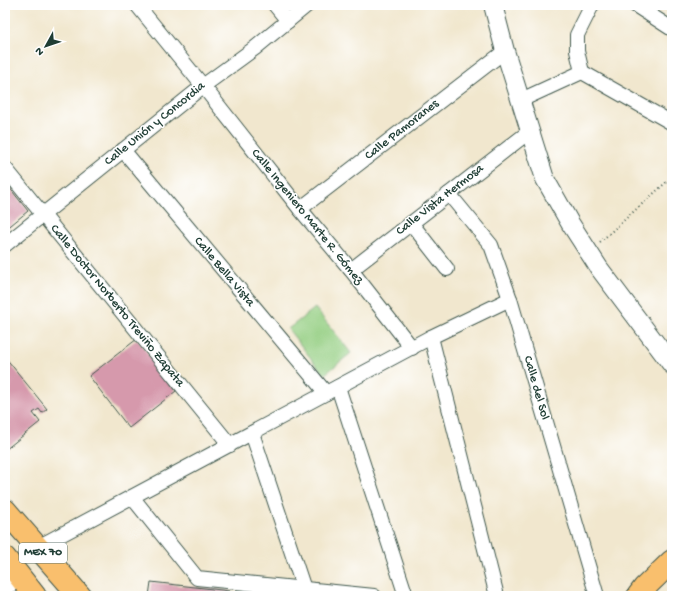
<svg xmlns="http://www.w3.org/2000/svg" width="677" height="601" font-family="'Gochi Hand',sans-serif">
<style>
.green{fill:#95cf83;stroke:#5a865c}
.building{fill:#d699ac}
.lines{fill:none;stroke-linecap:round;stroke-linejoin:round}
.minor-casing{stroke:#3e564b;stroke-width:16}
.tertiary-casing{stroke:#3e564b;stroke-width:20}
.primary-casing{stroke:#3e564b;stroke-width:24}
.path{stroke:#3e564b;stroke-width:2;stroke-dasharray:1 3;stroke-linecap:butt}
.minor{stroke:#fff;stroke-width:14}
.tertiary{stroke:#fff;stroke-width:18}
.primary{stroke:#f9bf6d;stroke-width:22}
.labels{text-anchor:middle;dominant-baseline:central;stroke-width:3;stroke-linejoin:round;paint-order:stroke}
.shield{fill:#fff;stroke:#627771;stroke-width:1}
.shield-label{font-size:12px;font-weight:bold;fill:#1f3d34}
.street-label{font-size:13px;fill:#1f3d34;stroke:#fff}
</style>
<rect width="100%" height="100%" fill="#fff"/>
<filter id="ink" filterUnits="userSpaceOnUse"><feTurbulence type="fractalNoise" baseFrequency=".025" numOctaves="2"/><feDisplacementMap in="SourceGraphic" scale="8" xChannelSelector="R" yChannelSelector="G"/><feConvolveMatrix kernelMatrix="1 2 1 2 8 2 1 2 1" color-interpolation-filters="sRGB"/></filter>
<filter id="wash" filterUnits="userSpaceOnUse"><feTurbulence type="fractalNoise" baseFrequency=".012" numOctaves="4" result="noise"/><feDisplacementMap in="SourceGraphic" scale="16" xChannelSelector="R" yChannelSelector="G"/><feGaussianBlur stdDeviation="0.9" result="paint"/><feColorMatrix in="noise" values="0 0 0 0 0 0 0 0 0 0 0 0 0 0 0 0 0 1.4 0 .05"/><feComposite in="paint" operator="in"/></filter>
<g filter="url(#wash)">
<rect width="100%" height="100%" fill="#f1e7ce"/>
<polygon class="green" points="315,308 351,353 324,375 288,329"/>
<g id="blocks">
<g class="building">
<polygon points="5,182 28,211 5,230"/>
<polygon points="137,339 176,391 129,428 89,376"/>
<polygon points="5,357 47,409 42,413 39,409 33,413 40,422 5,450"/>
<polygon points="151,582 230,591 230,596 149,596"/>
</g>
</g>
</g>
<g filter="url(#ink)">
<use href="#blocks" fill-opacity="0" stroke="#3e564b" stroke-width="1"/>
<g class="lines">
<defs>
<g id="minor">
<polyline points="137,5 203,86 300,209 351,270 412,348"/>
<polyline points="275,5 288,21"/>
<polyline points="635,5 672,29"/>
<polyline points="582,72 672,123"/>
<polyline points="582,72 577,51 577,35 592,5"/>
<polyline points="521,100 582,72"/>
<polyline points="123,150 326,393"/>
<polyline points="5,168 230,445"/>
<polyline points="449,194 491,245 510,299 597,596"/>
<polyline points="300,209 505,51"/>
<polyline points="411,223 447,269"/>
<polyline points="5,245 203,86 255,48 307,5"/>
<polyline points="351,270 530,131"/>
<polyline points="431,337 497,596"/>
<polyline points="338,387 406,596"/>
<polyline points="252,433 304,589"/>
<polyline points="132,497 197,578 374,596"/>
<polyline points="38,547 431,337 510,299"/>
<polyline points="5,591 19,576"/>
</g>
<polyline id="tertiary" points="493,5 505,51 545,179 570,223 599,268 672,365"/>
<g id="primary">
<polyline points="5,510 80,596"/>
<polyline points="5,558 35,596"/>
<polyline points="638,596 644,588 672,561"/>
</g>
</defs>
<use href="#minor" class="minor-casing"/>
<use href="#tertiary" class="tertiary-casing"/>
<use href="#primary" class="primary-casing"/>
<polyline class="path" points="600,242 672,177"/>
<use href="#minor" class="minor"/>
<use href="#tertiary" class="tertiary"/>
<use href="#primary" class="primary"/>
</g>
</g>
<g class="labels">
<rect class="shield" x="19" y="543" width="48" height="20" rx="3"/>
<g class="shield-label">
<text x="43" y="553">MEX 70</text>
</g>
<g class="street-label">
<text transform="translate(155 124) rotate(-39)">Calle Unión y Concordia</text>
<text transform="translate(402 130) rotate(-38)">Calle Pamoranes</text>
<text transform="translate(440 200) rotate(-38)">Calle Vista Hermosa</text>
<text transform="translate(307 217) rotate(51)">Calle Ingeniero Marte R. Gómez</text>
<text transform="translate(224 272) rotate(50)">Calle Bella Vista</text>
<text transform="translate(117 306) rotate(51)">Calle Doctor Norberto Treviño Zapata</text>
<text transform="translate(536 388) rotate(74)">Calle del Sol</text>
</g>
</g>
<rect width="677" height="601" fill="none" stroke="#fff" stroke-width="20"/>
<g transform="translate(46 46) rotate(230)" stroke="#ffffff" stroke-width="3" paint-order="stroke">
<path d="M0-3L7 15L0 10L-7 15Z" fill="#1f3d34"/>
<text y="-6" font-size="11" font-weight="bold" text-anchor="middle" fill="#1f3d34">N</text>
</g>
</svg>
